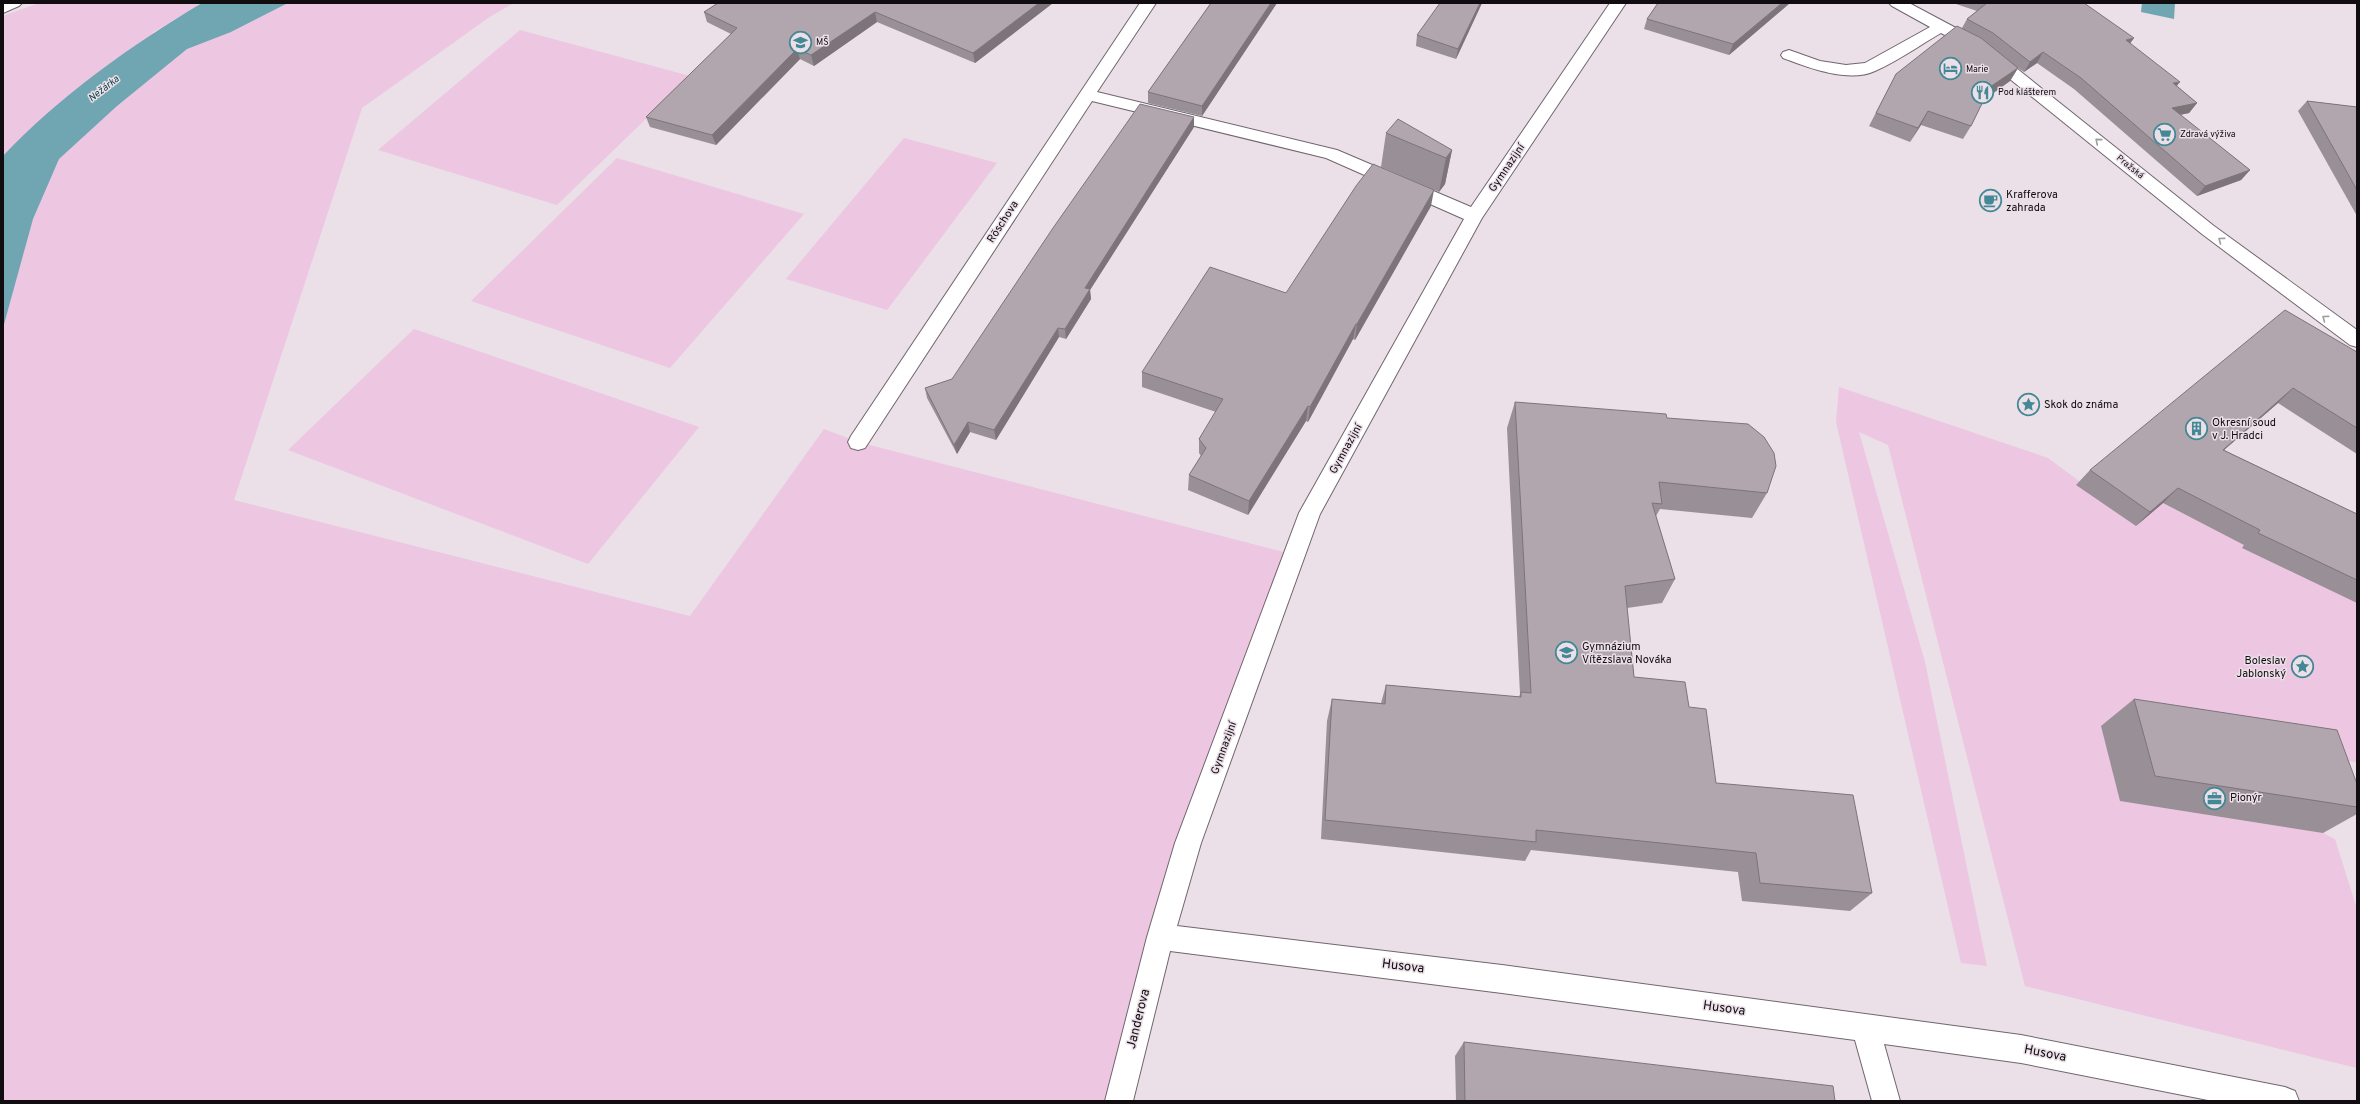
<svg xmlns="http://www.w3.org/2000/svg" width="2360" height="1104" font-family="Overpass,sans-serif">
<style>
.green{fill:#edc6e2}
.water{fill:#70a6b2}
.lines{fill:none;stroke-linecap:round;stroke-linejoin:round}
.minor-casing{stroke:#70666d;stroke-width:2}
.minor{fill:#fff;fill-rule:evenodd}
.wall{fill:#998f96}
.shaded-wall{fill:#7d747a}
.building{fill:#b2a6ae;stroke:#7d747a}
.oneway{stroke:#9f9e9f}
.labels{text-anchor:middle;dominant-baseline:central;stroke-width:3;stroke-linejoin:round;paint-order:stroke}
.far-poi-label{font-size:9px;fill:#100c0f;stroke:#ebdfe8;text-anchor:start}
.far-street-label{font-size:9px;fill:#100c0f;stroke:#ebdfe8}
.far-water-label{font-size:10px;font-style:italic;fill:#053b44;stroke:#ebdfe8}
.street-label{font-size:11px;fill:#100c0f;stroke:#ebdfe8}
.poi-label{font-size:11px;fill:#100c0f;stroke:#ebdfe8;text-anchor:start}
.near-street-label{font-size:13px;fill:#100c0f;stroke:#ebdfe8}
</style>
<rect width="100%" height="100%" fill="#ebdfe8"/>
<g class="green">
<polygon points="39,3 202,3 152,33 231,32 288,3 514,3 491,16 362,108 234,500 690,616 824,429 858,442 1295,555 1188,843 1119,1101 3,1101 3,16"/>
<polygon points="520,30 690,76 557,205 378,150"/>
<polygon points="904,138 997,163 887,310 786,279"/>
<polygon points="617,158 804,214 670,368 471,301"/>
<polygon points="414,329 699,427 588,564 288,450"/>
<polygon points="1839,387 2048,458 2083,484 2163,503 2357,601 2357,762 2296,756 2323,833 2335,839 2357,909 2357,1068 2025,986 1888,445 1859,432 1925,662 1987,966 1961,963 1836,422"/>
</g>
<g class="water">
<path d="M202 3H288L231 32 187 49 117 106 59 159 33 219 3 328V156C58 97 133 44 202 3Z"/>
<polygon points="2142,3 2175,3 2174,19 2141,12"/>
</g>
<g class="lines">
<defs>
<g id="minor">
<polygon points="3,3 22,3 19,6 3,13"/>
<polygon points="1140,3 1156,3 1097,92 1337,150 1471,207 1610,3 1626,3 1482,218 1320,514 1201,843 1177,926 1502,965 2021,1035 2285,1087 2295,1091 2299,1101 2213,1101 2021,1063 1884,1044 1900,1101 1872,1101 1855,1040 1502,993 1170,951 1133,1101 1105,1101 1147,937 1175,843 1299,513 1464,219 1326,158 1092,101 865,448 858,450 851,448 848,442 851,436"/>
<path d="M1889 3H1909L1986 44 2214 226 2357 330V347L2350 345 2202 234 1974 50 1941 33C1920 45 1898 61 1875 71 1849 83 1809 68 1783 58L1781 55 1783 52 1789 50 1820 61 1846 65 1865 63 1930 27 1892 6Z"/>
</g>
</defs>
<use href="#minor" class="minor-casing"/>
<use href="#minor" class="minor"/>
</g>
<g class="wall">
<polygon points="718,3 1053,3 975,63 877,22 814,66 800,59 716,145 650,127 646,117 731,34 707,22 704,12"/>
<polygon points="1211,3 1277,3 1202,116 1148,103 1148,92"/>
<polygon points="1482,3 1456,59 1416,46 1417,35"/>
<polygon points="1658,3 1790,3 1729,55 1644,29 1647,19"/>
<polygon points="1953,3 2084,3 2130,44 2177,86 2197,103 2189,113 2180,115 2250,170 2241,180 2197,196 2074,89 2037,63 2024,72 2018,68 2010,81 1984,100 1971,126 1963,139 1921,125 1910,142 1869,126 1896,74 1962,28 1967,19 1977,11"/>
<polygon points="2307,101 2357,107 2357,216 2298,111"/>
<polygon points="1194,127 1090,290 1091,299 1066,339 1059,337 996,440 970,432 957,454 927,398 925,388 952,379"/>
<polygon points="1386,133 1452,150 1445,184 1439,192 1381,167"/>
<polygon points="1431,206 1355,340 1353,339 1308,422 1306,421 1248,515 1188,490 1189,475 1201,456 1199,453 1199,439 1216,412 1142,387 1142,372 1286,293"/>
<polygon points="2357,352 2357,454 2278,403 2224,450 2357,514 2357,603 2242,548 2244,545 2163,503 2136,526 2076,485 2090,470"/>
<polygon points="1515,402 1667,418 1767,493 1752,518 1660,509 1656,516 1675,579 1662,603 1627,608 1634,677 1689,707 1716,783 1872,893 1850,911 1742,901 1738,872 1531,850 1525,861 1321,839 1327,721 1332,699 1381,703 1386,685 1519,697 1520,694 1507,428"/>
<polygon points="2134,699 2357,784 2357,814 2323,833 2120,801 2101,726"/>
<polygon points="1464,1042 1835,1101 1456,1101 1455,1056"/>
</g>
<g class="shaded-wall">
<polygon points="1039,3 1053,3 975,63 973,53"/>
<polygon points="1271,3 1277,3 1202,116 1202,106"/>
<polygon points="1480,3 1482,3 1456,59 1458,49"/>
<polygon points="1782,3 1790,3 1729,55 1733,44"/>
<polygon points="875,12 877,22 814,66 811,55"/>
<polygon points="2134,38 2127,48 2126,40"/>
<polygon points="797,49 800,59 716,145 712,135"/>
<polygon points="2043,52 2037,63 2024,72 2030,62"/>
<polygon points="2018,68 2010,81 1982,101 1990,87"/>
<polygon points="2180,82 2172,92 2173,83"/>
<polygon points="2197,103 2189,113 2164,118 2172,108"/>
<polygon points="1928,111 1921,125 1910,142 1918,128"/>
<polygon points="1194,117 1194,127 1090,290 1091,299 1066,339 1065,329 1085,288"/>
<polygon points="1452,150 1445,184 1439,192 1446,158"/>
<polygon points="2250,170 2241,180 2197,196 2205,186"/>
<polygon points="1434,190 1431,206 1355,340 1357,324"/>
<polygon points="1356,324 1353,339 1308,422 1310,407"/>
<polygon points="1058,328 1059,337 996,440 994,430"/>
<polygon points="2293,388 2278,403 2208,464 2223,450"/>
<polygon points="1308,406 1306,421 1248,515 1249,501"/>
<polygon points="968,422 970,432 957,454 954,445"/>
<polygon points="2178,488 2163,503 2136,526 2150,512"/>
</g>
<g class="building">
<polygon points="718,3 1039,3 973,53 875,12 811,55 797,49 712,135 646,117 737,28 704,12"/>
<polygon points="1211,3 1271,3 1202,106 1148,92"/>
<polygon points="1440,3 1480,3 1458,49 1417,35"/>
<polygon points="1658,3 1782,3 1733,44 1647,19"/>
<polygon points="1987,3 2084,3 2134,38 2126,40 2180,82 2173,83 2197,103 2172,108 2250,170 2205,186 2081,78 2043,52 2030,62 1993,33 1967,19"/>
<polygon points="1957,26 1981,38 2018,68 1990,87 1971,126 1928,111 1918,128 1876,113 1896,74"/>
<polygon points="2307,101 2357,107 2357,190"/>
<polygon points="1140,104 1194,117 1085,288 1090,289 1065,329 1058,328 994,430 968,422 954,445 925,388 952,379 1053,228"/>
<polygon points="1398,119 1452,150 1446,158 1386,133"/>
<polygon points="1373,164 1434,190 1357,324 1356,324 1310,407 1308,406 1249,501 1189,475 1206,448 1199,439 1223,399 1142,372 1210,267 1286,293 1356,186"/>
<polygon points="2285,310 2357,352 2357,428 2293,388 2223,450 2357,514 2357,580 2258,533 2260,530 2178,488 2150,512 2090,470"/>
<polygon points="1515,402 1666,414 1667,418 1748,424 1764,437 1774,453 1776,466 1767,493 1659,482 1662,504 1652,503 1675,579 1625,586 1634,677 1685,682 1689,707 1706,709 1716,783 1853,795 1872,893 1760,883 1756,853 1536,830 1536,842 1325,820 1332,699 1385,704 1386,685 1521,697 1521,692 1531,693"/>
<polygon points="2134,699 2337,730 2357,784 2357,807 2155,776"/>
<polygon points="1464,1042 1833,1086 1835,1101 1465,1101"/>
</g>
<defs><path id="oneway-chevron" d="M-2-3.5L2.5 0L-2 3.5" fill="none" stroke-width="1.6" stroke-linecap="round" stroke-linejoin="round"/></defs>
<g class="oneway">
<use href="#oneway-chevron" transform="translate(2098 141) rotate(-140)"/>
<use href="#oneway-chevron" transform="translate(2221 240) rotate(-143)"/>
<use href="#oneway-chevron" transform="translate(2325 318) rotate(-143)"/>
</g>
<defs>
<symbol id="school-ring" viewBox="-11 -11 22 22"><circle r="9.5" fill="#ebdfe8" stroke="#438895" stroke-width="1.5"/><path d="M0-5L7-2L0 1L-7-2ZM-4 1L0 2.5L4 1V4Q0 6-4 4Z" fill="#438895"/></symbol>
<symbol id="hotel-ring" viewBox="-11 -11 22 22"><circle r="9.5" fill="#ebdfe8" stroke="#438895" stroke-width="1.5"/><path d="M-6-4.5h1.5V1H6V5H4.5V3h-9V5H-6ZM-4 0a1.8 1.8 0 1 1 3.6 0ZM.5 0V-2.5h3Q6-2.5 6 0Z" fill="#438895"/></symbol>
<symbol id="restaurant-ring" viewBox="-11 -11 22 22"><circle r="9.5" fill="#ebdfe8" stroke="#438895" stroke-width="1.5"/><path d="M-5-6h1v4h1v-4h1v4h1v-4h1v5L-1.5 .5V6h-2V.5L-5-1ZM5-6V6H3V1.5H1.5Q1.5-4 5-6Z" fill="#438895"/></symbol>
<symbol id="supermarket-ring" viewBox="-11 -11 22 22"><circle r="9.5" fill="#ebdfe8" stroke="#438895" stroke-width="1.5"/><path d="M-6-5.5h2.5l.6 2H6L4.5 2H-2.5L-4.4-4H-6ZM-1.5 3.2a1.3 1.3 0 1 0 .1 0ZM3 3.2a1.3 1.3 0 1 0 .1 0Z" fill="#438895"/></symbol>
<symbol id="cafe-ring" viewBox="-11 -11 22 22"><circle r="9.5" fill="#ebdfe8" stroke="#438895" stroke-width="1.5"/><path d="M-5.5-4.5H6V0H3Q3 3.5 0 3.5H-2.5Q-5.5 3.5-5.5 0ZM3-3.2v2h1.7v-2ZM-6 4.5H4V6H-6Z" fill="#438895"/></symbol>
<symbol id="sight-ring" viewBox="-11 -11 22 22"><circle r="9.5" fill="#ebdfe8" stroke="#438895" stroke-width="1.5"/><path d="M0-6L1.8-2.2L6-1.7L2.9 1.2L3.7 5.4L0 3.3L-3.7 5.4L-2.9 1.2L-6-1.7L-1.8-2.2Z" fill="#438895"/></symbol>
<symbol id="building-ring" viewBox="-11 -11 22 22"><circle r="9.5" fill="#ebdfe8" stroke="#438895" stroke-width="1.5"/><path d="M-4-6H4V6H1V3H-1V6H-4ZM-2.5-4.3h1.7v1.8h-1.7ZM.8-4.3h1.7v1.8H.8ZM-2.5-1h1.7V.8h-1.7ZM.8-1h1.7V.8H.8Z" fill="#438895"/></symbol>
<symbol id="university-ring" viewBox="-11 -11 22 22"><circle r="9.5" fill="#ebdfe8" stroke="#438895" stroke-width="1.5"/><path d="M0-5L7-2L0 1L-7-2ZM-4 1L0 2.5L4 1V4Q0 6-4 4Z" fill="#438895"/></symbol>
<symbol id="office-ring" viewBox="-11 -11 22 22"><circle r="9.5" fill="#ebdfe8" stroke="#438895" stroke-width="1.5"/><path d="M-6-3h4V-5.5h4V-3h4V5H-6ZM-1-4.5V-3h2v-1.5ZM-6 0V1H6V0Z" fill="#438895"/></symbol>
</defs>
<g fill-rule="evenodd">
<use href="#school-ring" x="788" y="30" width="25" height="25"/>
<use href="#hotel-ring" x="1938" y="56" width="25" height="25"/>
<use href="#restaurant-ring" x="1970" y="80" width="25" height="25"/>
<use href="#supermarket-ring" x="2152" y="122" width="25" height="25"/>
<use href="#cafe-ring" x="1978" y="188" width="25" height="25"/>
<use href="#sight-ring" x="2016" y="392" width="25" height="25"/>
<use href="#building-ring" x="2184" y="416" width="25" height="25"/>
<use href="#university-ring" x="1554" y="640" width="25" height="25"/>
<use href="#sight-ring" x="2290" y="654" width="25" height="25"/>
<use href="#office-ring" x="2202" y="786" width="25" height="25"/>
</g>
<g class="labels">
<g class="far-poi-label">
<text x="816" y="42">MŠ</text>
<text x="1966" y="69">Marie</text>
<text x="1998" y="92">Pod klášterem</text>
<text x="2180" y="134">Zdravá výživa</text>
</g>
<g class="far-street-label">
<text transform="translate(2130 167) rotate(39)">Pražská</text>
</g>
<g class="far-water-label">
<text transform="translate(104 89) rotate(-38)">Nežárka</text>
</g>
<g class="street-label">
<text transform="translate(1507 168) rotate(-56)">Gymnazijní</text>
<text transform="translate(1003 222) rotate(-57)">Röschova</text>
<text transform="translate(1346 449) rotate(-61)">Gymnazijní</text>
<text transform="translate(1224 748) rotate(-70)">Gymnazijní</text>
</g>
<g class="poi-label">
<text x="2006" y="195">Krafferova<tspan x="2006" dy="13">zahrada</tspan></text>
<text x="2044" y="405">Skok do známa</text>
<text x="2212" y="423">Okresní soud<tspan x="2212" dy="13">v J. Hradci</tspan></text>
<text x="1582" y="647">Gymnázium<tspan x="1582" dy="13">Vítězslava Nováka</tspan></text>
<text x="2286" y="661" text-anchor="end">Boleslav<tspan x="2286" dy="13">Jablonský</tspan></text>
<text x="2230" y="798">Pionýr</text>
</g>
<g class="near-street-label">
<text transform="translate(1403 967) rotate(7)">Husova</text>
<text transform="translate(1724 1009) rotate(8)">Husova</text>
<text transform="translate(1139 1019) rotate(-76)">Janderova</text>
<text transform="translate(2045 1054) rotate(11)">Husova</text>
</g>
</g>
<rect width="2360" height="1104" fill="none" stroke="#100c0f" stroke-width="8"/>
</svg>
